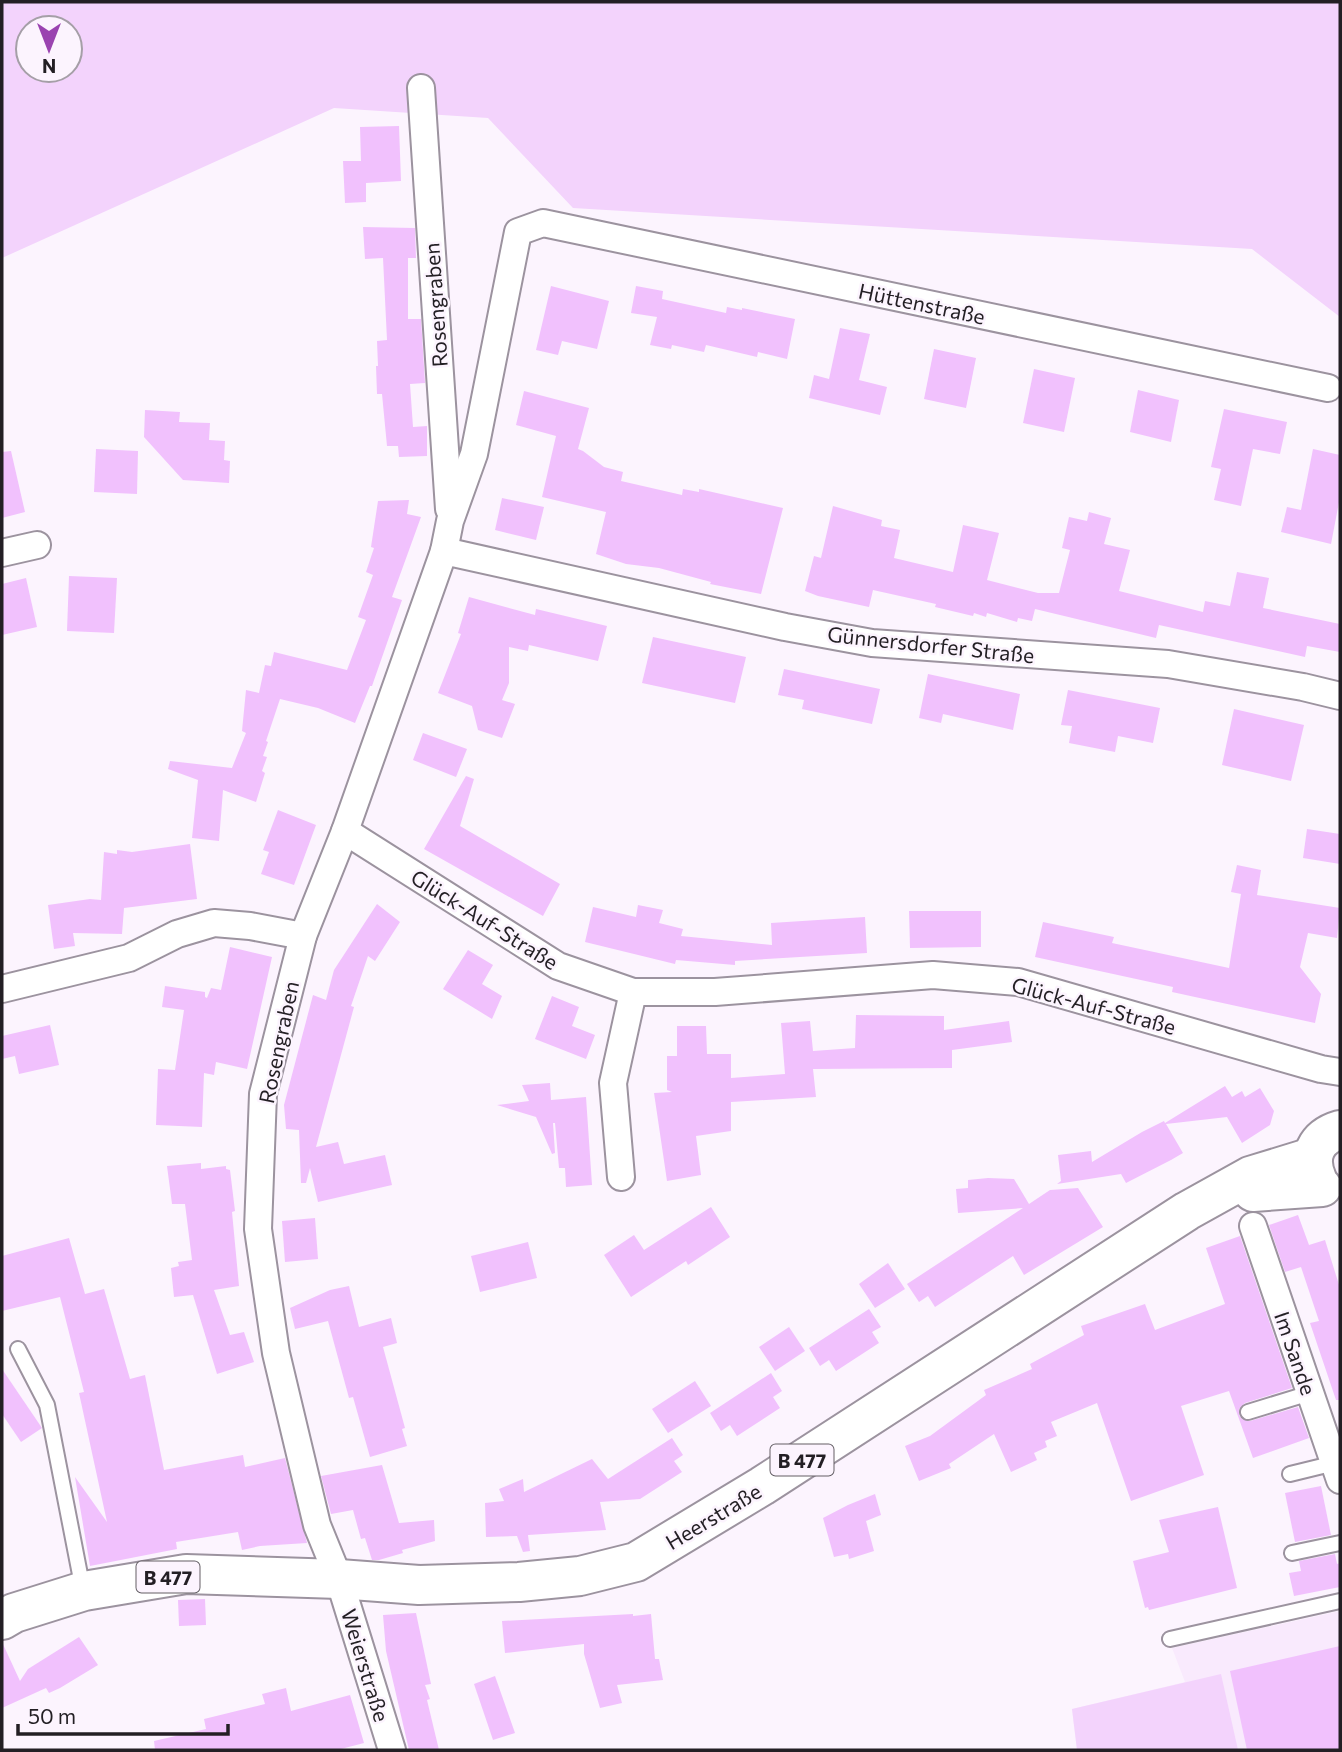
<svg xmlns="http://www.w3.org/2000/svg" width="1342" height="1752" font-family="Commissioner,sans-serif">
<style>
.built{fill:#f9eafd}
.green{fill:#f3d3fc;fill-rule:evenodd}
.building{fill:#f1c1fd}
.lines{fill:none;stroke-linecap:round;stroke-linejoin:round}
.service-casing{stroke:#9c939f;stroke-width:18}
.minor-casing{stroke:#9c939f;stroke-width:30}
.primary-casing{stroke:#9c939f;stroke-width:42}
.service{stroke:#fff;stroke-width:14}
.minor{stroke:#fff;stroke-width:26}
.primary{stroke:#fff;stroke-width:38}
.labels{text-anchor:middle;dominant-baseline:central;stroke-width:5;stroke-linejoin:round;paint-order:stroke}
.shield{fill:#fcf4fe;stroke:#645f65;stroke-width:2}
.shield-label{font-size:19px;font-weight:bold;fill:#231f24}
.street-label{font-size:21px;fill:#231f24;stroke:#fcf4fe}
</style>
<rect width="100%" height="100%" fill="#fcf4fe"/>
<polygon class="built" points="1340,1611 1340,1750 1077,1750 1072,1709 1185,1682 1172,1648"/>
<g class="green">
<path d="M2 2H1340V317L1252 249 573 208 488 118 334 108 2 258ZM28 28H70V70H28Z"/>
<polygon points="1221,1674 1238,1750 1077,1750 1072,1709"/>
</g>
<g class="building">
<polygon points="399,126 401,181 366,183 366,202 345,203 343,161 361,161 360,127"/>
<polygon points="363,227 415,228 416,258 408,258 408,319 421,319 425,383 410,384 413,427 427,426 427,456 399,457 398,446 387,446 382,394 377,394 376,366 378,366 377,341 387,340 383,258 365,259"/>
<polygon points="551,286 609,301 597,349 562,341 558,355 536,350"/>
<polygon points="636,286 663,291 662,299 726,313 727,307 742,310 742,308 795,319 787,359 758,352 757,357 706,345 704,352 672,345 671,349 650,345 657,317 631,313"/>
<polygon points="840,328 870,334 859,380 887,387 880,415 809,398 814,375 829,379"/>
<polygon points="934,349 976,358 966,408 924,399"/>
<polygon points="1034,369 1075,378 1064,432 1023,423"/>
<polygon points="1138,390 1179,400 1171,442 1130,432"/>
<polygon points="524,391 589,408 578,449 583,451 604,467 623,472 621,481 682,495 683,489 699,492 699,489 783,508 761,594 710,584 711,582 659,568 626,564 596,554 606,512 542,497 556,436 516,425"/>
<polygon points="1224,409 1287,422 1280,454 1253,449 1241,506 1214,500 1221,469 1211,467"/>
<polygon points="145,410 180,412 179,422 210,423 209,440 225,441 224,460 230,461 229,483 183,480 144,437"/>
<polygon points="96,449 138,451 137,494 94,492"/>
<polygon points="1313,449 1340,455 1340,497 1331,544 1281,532 1287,507 1301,510"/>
<polygon points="11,451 25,512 2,518 2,452"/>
<polygon points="502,498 544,507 536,540 495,530"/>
<polygon points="409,500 407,514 421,517 392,597 402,600 372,686 370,686 355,723 318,708 280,699 266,741 268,742 263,756 267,757 262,771 265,773 256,802 223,790 219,841 192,838 198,780 168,769 170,761 232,768 246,733 242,731 246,690 259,693 265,665 271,666 274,652 347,670 366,620 358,617 373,575 366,572 374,548 371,547 378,501"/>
<polygon points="833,506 882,520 881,526 900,530 894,558 953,572 963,525 999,533 987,580 1038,593 1059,593 1070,550 1062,548 1069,517 1087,521 1089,512 1111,518 1104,544 1130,550 1119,591 1203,612 1205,601 1230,606 1237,572 1269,578 1263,608 1340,624 1340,652 1307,646 1305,657 1159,625 1156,638 1035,609 1032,621 1018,618 1017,622 987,613 986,617 974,613 973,616 935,607 936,604 873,590 869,607 818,596 805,591 814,556 821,558"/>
<polygon points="69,576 117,578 114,633 67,631"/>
<polygon points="26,578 37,627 2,635 2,584"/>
<polygon points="469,597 535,615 536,609 607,626 598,661 529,645 528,651 509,647 509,683 502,700 515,704 502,738 478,730 472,706 438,693 461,634 458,633"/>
<polygon points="653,637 746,657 735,703 642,683"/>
<polygon points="784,669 880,689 872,724 802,709 804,700 778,695"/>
<polygon points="928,674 1020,694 1013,730 943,714 941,723 919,718"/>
<polygon points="1068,690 1160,708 1153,743 1118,736 1115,752 1069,743 1072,726 1061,725"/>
<polygon points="1234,709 1304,725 1291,781 1222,765"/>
<polygon points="423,733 467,749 456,777 413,760"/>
<polygon points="466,776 474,779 460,826 560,884 543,916 424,849"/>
<polygon points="278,810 316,825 294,885 261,874 269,852 263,850"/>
<polygon points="1307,829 1340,834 1340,864 1303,858"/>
<polygon points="190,844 197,899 124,908 122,934 73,933 75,946 54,949 48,905 90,899 101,900 104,852 117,854 117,850 132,852"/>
<polygon points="1237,865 1261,870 1257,895 1340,908 1337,938 1308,933 1300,967 1321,994 1315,1023 1172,992 1173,987 1035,957 1043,922 1114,937 1112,943 1229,968 1241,894 1231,892"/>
<polygon points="377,904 400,922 375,961 368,956 351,1006 354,1007 316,1147 338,1142 344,1164 385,1155 392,1185 318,1202 310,1168 306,1183 301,1183 299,1130 286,1129 284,1105 313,995 326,1000 334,970"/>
<polygon points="638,905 663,910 659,923 683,929 681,936 772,945 771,923 865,917 867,953 735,961 735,965 676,960 675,964 585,942 593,907 636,917"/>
<polygon points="909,911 981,911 981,947 910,948"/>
<polygon points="230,947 272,957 247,1069 216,1062 214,1075 204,1073 202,1127 156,1125 158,1069 175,1070 184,1010 162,1007 165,986 205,992 205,997 207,998 211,988 221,990"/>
<polygon points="468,950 493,965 482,984 502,996 492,1019 443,989"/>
<polygon points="552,996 579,1007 572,1026 595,1035 586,1059 535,1039"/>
<polygon points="856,1015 944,1016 944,1030 1009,1021 1012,1042 952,1050 952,1068 813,1069 816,1097 731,1102 731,1131 696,1136 701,1175 667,1181 654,1093 672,1092 667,1090 667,1056 677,1056 677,1026 706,1026 707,1054 731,1054 731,1078 785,1074 781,1023 810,1021 813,1051 855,1048"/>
<polygon points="50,1025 59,1065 19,1074 15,1056 2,1059 2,1036"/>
<polygon points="550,1083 551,1100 586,1097 592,1185 566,1187 565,1168 559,1168 555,1123 553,1123 555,1153 552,1154 536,1117 497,1105 529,1101 522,1085"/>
<polygon points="1225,1086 1232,1097 1242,1091 1245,1097 1260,1088 1274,1111 1270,1125 1242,1143 1227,1117 1166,1124 1183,1153 1171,1160 1126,1183 1121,1174 1057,1184 1061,1181 1058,1155 1091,1151 1092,1162 1142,1132 1164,1121 1165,1123"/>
<polygon points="201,1163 201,1169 226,1166 226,1169 230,1170 235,1211 232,1212 239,1286 214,1290 230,1335 244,1332 254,1362 217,1374 193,1295 174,1297 171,1268 179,1266 178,1262 192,1260 185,1204 172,1204 167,1166"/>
<polygon points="988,1178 1014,1179 1029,1204 1050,1190 1078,1188 1103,1227 1024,1275 1013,1256 935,1307 928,1296 919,1302 907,1284 1023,1208 958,1213 956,1189 968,1188 968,1180"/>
<polygon points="711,1207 730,1237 688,1265 686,1261 631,1297 604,1255 634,1235 644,1250"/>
<polygon points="1298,1215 1309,1245 1325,1240 1340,1288 1340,1400 1336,1400 1310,1323 1319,1321 1301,1267 1285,1272 1269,1225"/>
<polygon points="315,1218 318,1259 285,1262 282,1221"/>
<polygon points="1240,1236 1292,1388 1245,1403 1239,1409 1239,1415 1242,1419 1250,1421 1298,1407 1309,1438 1253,1458 1229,1391 1181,1406 1204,1475 1131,1501 1097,1403 1051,1422 1057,1436 1045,1441 1047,1447 1034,1453 1037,1460 1011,1472 994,1434 949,1464 951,1468 919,1481 905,1446 930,1436 986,1395 984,1390 1032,1369 1030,1364 1084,1335 1081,1326 1145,1304 1155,1330 1225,1304 1206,1248"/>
<polygon points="69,1238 85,1294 104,1289 130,1379 145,1375 164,1470 243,1455 245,1467 285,1458 307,1543 260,1546 242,1550 238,1532 176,1542 177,1549 90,1566 75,1477 107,1522 79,1393 84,1392 60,1297 2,1311 2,1256"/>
<polygon points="528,1242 537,1278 480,1292 471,1256"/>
<polygon points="888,1263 905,1289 875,1308 859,1284"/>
<polygon points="349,1286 359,1327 391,1318 397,1343 383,1347 405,1428 402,1429 407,1446 370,1457 353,1397 349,1398 328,1321 295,1329 290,1308 330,1290"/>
<polygon points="869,1309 881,1327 872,1332 879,1343 836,1371 829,1360 820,1366 809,1348"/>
<polygon points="789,1327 805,1351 775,1371 759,1347"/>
<polygon points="2,1369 42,1428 21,1442 2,1414"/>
<polygon points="771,1373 782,1391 773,1397 780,1408 737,1436 730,1425 721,1431 710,1413"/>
<polygon points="695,1381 711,1406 668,1433 652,1409"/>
<polygon points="672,1438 683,1455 674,1461 682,1472 640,1499 600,1502 606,1530 528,1535 530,1551 523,1552 517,1536 486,1537 485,1503 504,1501 499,1489 523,1479 524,1492 592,1459 608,1479"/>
<polygon points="382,1465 399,1523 434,1520 435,1541 402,1550 403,1553 379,1560 372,1560 365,1538 361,1539 353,1510 331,1514 321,1476"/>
<polygon points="1321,1486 1331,1535 1295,1542 1285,1493"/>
<polygon points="875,1494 881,1515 866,1521 874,1551 849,1559 848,1554 834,1557 823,1518 848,1505"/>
<polygon points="1218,1507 1237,1588 1149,1610 1148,1607 1145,1608 1133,1561 1169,1552 1159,1520"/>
<polygon points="1335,1554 1337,1564 1340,1563 1340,1587 1294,1596 1289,1573 1301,1571 1299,1561"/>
<polygon points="205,1599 206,1625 179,1626 178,1600"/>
<polygon points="416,1613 431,1684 425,1685 430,1699 427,1700 439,1750 409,1750 386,1651 383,1615"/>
<polygon points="633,1614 633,1616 651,1614 655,1659 659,1659 663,1680 617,1685 622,1703 600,1708 584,1654 584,1644 505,1653 502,1621"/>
<polygon points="79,1637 98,1665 60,1688 49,1693 46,1688 2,1708 2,1642 20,1681 28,1669"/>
<polygon points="1340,1646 1340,1750 1247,1750 1230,1671"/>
<polygon points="495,1676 515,1733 493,1740 474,1684"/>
<polygon points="286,1688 291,1711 350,1695 364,1743 337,1750 155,1750 154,1741 206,1729 204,1719 265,1704 262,1694"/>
</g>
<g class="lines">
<defs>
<g id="service">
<polyline points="18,1349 47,1405 83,1590"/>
<polyline points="1248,1412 1310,1393"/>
<polyline points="1290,1474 1335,1463"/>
<polyline points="1292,1553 1340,1543"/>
<polyline points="1170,1639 1340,1601"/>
</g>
<g id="minor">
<polyline points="421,88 449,509"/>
<polyline points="444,551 785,627 872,643 1168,664 1303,687 1340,696"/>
<polyline points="2,553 37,545"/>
<polyline points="345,831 558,966 633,992 715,992 933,975 1018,982 1321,1069 1340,1072"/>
<polyline points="2,989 129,958 177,934 214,923 250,926 303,936"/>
<polyline points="621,1177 613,1083 633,992"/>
<polyline points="1253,1226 1340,1480"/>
<polyline points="392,1750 339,1579 317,1525 276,1353 258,1229 263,1094 303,936 345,831 444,551 450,521 474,454 518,232 543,223 1328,388"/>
</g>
<g id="primary">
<path d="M1317 1179C1307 1156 1316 1137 1340 1130"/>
<polyline points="1253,1192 1322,1187"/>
<polyline points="2,1620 14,1613 84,1591 186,1574 339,1579 419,1585 519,1582 580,1576 636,1562 762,1486 1187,1211 1250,1176 1312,1157"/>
</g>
</defs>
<use href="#service" class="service-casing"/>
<use href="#minor" class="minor-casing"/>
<use href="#primary" class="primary-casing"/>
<use href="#service" class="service"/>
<use href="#minor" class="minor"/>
<use href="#primary" class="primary"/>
</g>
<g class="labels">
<g class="shield">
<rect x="770.5" y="1444.5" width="63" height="31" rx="5"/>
<rect x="136.5" y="1561.5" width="63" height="31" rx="5"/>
</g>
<g class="shield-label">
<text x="802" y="1460">B 477</text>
<text x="168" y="1577">B 477</text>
</g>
<g class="street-label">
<text transform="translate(922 303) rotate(12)">Hüttenstraße</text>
<text transform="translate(435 305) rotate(-94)">Rosengraben</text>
<text transform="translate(931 644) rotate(6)">Günnersdorfer Straße</text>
<text transform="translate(485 919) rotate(32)">Glück-Auf-Straße</text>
<text transform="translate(1094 1005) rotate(15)">Glück-Auf-Straße</text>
<text transform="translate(278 1042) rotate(-78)">Rosengraben</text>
<text transform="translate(1296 1353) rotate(71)">Im Sande</text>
<text transform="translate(713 1516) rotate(-31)">Heerstraße</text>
<text transform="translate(366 1665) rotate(73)">Weierstraße</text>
</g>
</g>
<rect width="1342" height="1752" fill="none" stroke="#231f24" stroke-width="7"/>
<g transform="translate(49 49) rotate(180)"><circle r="33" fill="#fcf4fe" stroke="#a59fa7" stroke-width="2"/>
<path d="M0-5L12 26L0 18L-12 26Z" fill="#9a43b0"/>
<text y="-10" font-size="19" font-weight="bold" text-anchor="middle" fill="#231f24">N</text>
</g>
<path d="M18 1724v10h210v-10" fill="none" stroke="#231f24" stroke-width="3.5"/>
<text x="28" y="1724" font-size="21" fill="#231f24" stroke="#fcf4fe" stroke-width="5" paint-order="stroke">50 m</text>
</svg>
